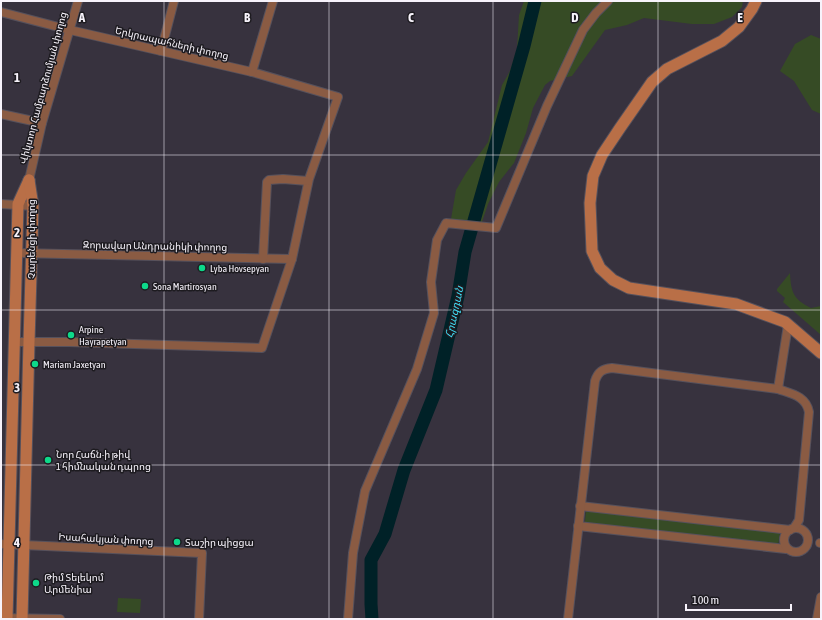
<svg xmlns="http://www.w3.org/2000/svg" width="822" height="620" font-family="'Asap Condensed','Noto Sans Armenian',sans-serif">
<style>
.green{fill:#364b25}
.lines{fill:none;stroke-linecap:round;stroke-linejoin:round}
.river{stroke:#002127;stroke-width:13}
.street-casing{stroke:#56515c;stroke-width:10}
.secondary-casing{stroke:#56515c;stroke-width:13}
.street{stroke:#8a5b43;stroke-width:8}
.secondary{stroke:#b96f47;stroke-width:11}
.grid{fill:none;stroke:#f7f3fb;stroke-width:1;stroke-opacity:0.55}
.poi-dot{fill:#0dd98a;stroke:#1d1b20;stroke-width:1.5}
.labels{text-anchor:middle;dominant-baseline:central;stroke-width:3;stroke-linejoin:round;paint-order:stroke}
.street-label{font-size:10px;fill:#f7f3fb;stroke:#1d1b20}
.poi-label{font-size:10px;fill:#f7f3fb;stroke:#1d1b20;text-anchor:start}
.water-label{font-size:11px;font-style:italic;fill:#40ddf6;stroke:#1d1b20}
.grid-label{font-size:13px;text-anchor:middle;font-weight:bold;fill:#f7f3fb;stroke:#1d1b20;stroke-width:3;stroke-linejoin:round;paint-order:stroke}
</style>
<rect width="100%" height="100%" fill="#37323e"/>
<g class="green">
<polygon points="524,1 743,1 742,7 732,17 714,24 692,24 644,18 627,25 605,30 572,76 550,81 545,85 533,108 526,133 514,163 499,182 488,204 482,222 458,222 451,219 456,190 466,173 488,142 502,85 510,71 517,49 519,15"/>
<polygon points="811,35 821,39 821,114 812,110 794,81 780,71 795,44"/>
<path d="M790 273C791 292 793 299 811 308L821 306V335L783 302 785 298 777 291V289Z"/>
<polygon points="586,510 780,533 778,545 585,522"/>
<polygon points="118,598 141,599 140,613 117,612"/>
</g>
<g class="lines">
<polyline class="river" points="372,619 371,604 371,560 385,534 404,470 436,390 458,296 465,252 524,46 535,1"/>
<defs>
<g id="street">
<polyline points="1,12 70,30 252,72 338,97 309,179 292,259 262,348 69,342 15,342"/>
<polyline points="161,51 174,1"/>
<polyline points="252,72 273,1"/>
<polyline points="1,114 42,123"/>
<polyline points="29,180 42,123 78,1"/>
<polyline points="1,204 33,206"/>
<polyline points="18,253 292,259"/>
<polyline points="263,259 267,182 269,180 283,179 308,181"/>
<polyline points="778,389 788,325"/>
<polyline points="580,506 790,530"/>
<polyline points="578,526 786,549"/>
<circle cx="796" cy="540" r="12"/>
<polyline points="820,543 821,543"/>
<polyline points="1,544 202,553 199,619"/>
<polyline points="1,618 60,619"/>
<polyline points="348,619 353,553 365,491 417,369 434,313 431,282 437,240 446,223 496,228 547,106 583,30 596,13 608,1"/>
<path d="M568 619 595 381C598 372 602 369 612 368L778 389C792 394 806 396 809 412L799 520 794 528"/>
<polyline points="817,619 821,597"/>
</g>
<g id="secondary">
<polyline points="756,1 752,9 739,27 722,41 667,69 652,82 620,128 602,155 593,176 590,203 592,251 600,268 613,280 629,288 736,304 785,322 821,353"/>
<polyline points="7,619 18,204 29,180"/>
<polyline points="22,619 29,342 33,206 29,180"/>
</g>
</defs>
<use href="#street" class="street-casing"/>
<use href="#secondary" class="secondary-casing"/>
<use href="#street" class="street"/>
<use href="#secondary" class="secondary"/>
</g>
<path class="grid" d="M164 1V619M329 1V619M493 1V619M658 1V619M1 155H821M1 310H821M1 465H821"/>
<g class="poi-dot">
<circle cx="202" cy="268" r="4"/>
<circle cx="145" cy="286" r="4"/>
<circle cx="71" cy="335" r="4"/>
<circle cx="35" cy="364" r="4"/>
<circle cx="48" cy="460" r="4"/>
<circle cx="177" cy="542" r="4"/>
<circle cx="36" cy="583" r="4"/>
</g>
<g class="labels">
<g class="street-label">
<text transform="translate(172 43) rotate(13)">Երկրապահների փողոց</text>
<text transform="translate(43 88) rotate(-75)">Վիկտոր Համբարձումյան փողոց</text>
<text transform="translate(31 239) rotate(-90)">Չարենցի փողոց</text>
<text transform="translate(155 246) rotate(1)">Զորավար Անդրանիկի փողոց</text>
<text transform="translate(106 539) rotate(3)">Իսահակյան փողոց</text>
</g>
<g class="poi-label">
<text x="210" y="268">Lyba Hovsepyan</text>
<text x="153" y="286">Sona Martirosyan</text>
<text x="79" y="329">Arpine<tspan x="79" dy="12">Hayrapetyan</tspan></text>
<text x="43" y="364">Mariam Jaxetyan</text>
<text x="56" y="454">Նոր Հաճն-ի թիվ<tspan x="56" dy="12">1 հիմնական դպրոց</tspan></text>
<text x="185" y="542">Տաշիր պիցցա</text>
<text x="44" y="577">Թիմ Տելեկոմ<tspan x="44" dy="12">Արմենիա</tspan></text>
</g>
<g class="water-label">
<text transform="translate(454 312) rotate(-78)">Հրազդան</text>
</g>
</g>
<g class="grid-label">
<text x="82" y="22">A</text>
<text x="247" y="22">B</text>
<text x="411" y="22">C</text>
<text x="575" y="22">D</text>
<text x="740" y="22">E</text>
<text x="17" y="82">1</text>
<text x="17" y="237">2</text>
<text x="17" y="392">3</text>
<text x="17" y="547">4</text>
</g>
<rect width="822" height="620" fill="none" stroke="#f7f3fb" stroke-width="4"/>
<path d="M686 604v6h105v-6" fill="none" stroke="#f7f3fb" stroke-width="2"/>
<text x="692" y="604" font-size="12" fill="#f7f3fb" stroke="#1d1b20" stroke-width="3" paint-order="stroke">100 m</text>
</svg>
